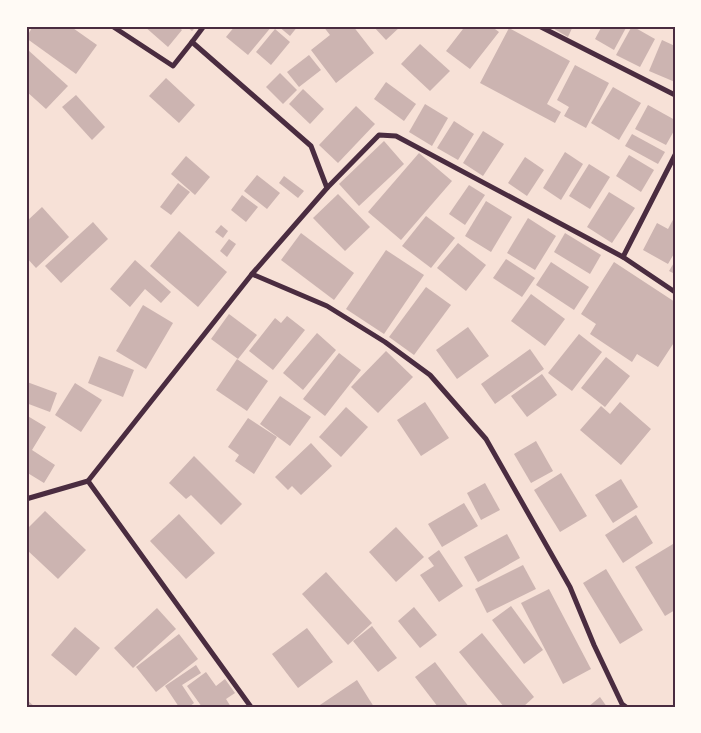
<svg xmlns="http://www.w3.org/2000/svg" width="701" height="733" font-family="'PT Sans',sans-serif">
<style>
.building{fill:#ccb4b1}
.lines{fill:none;stroke-linecap:round;stroke-linejoin:round}
.minor{stroke:#4a2c40;stroke-width:5}
.neatline{fill:none;stroke:#4a2c40;stroke-width:2}
</style>
<rect width="100%" height="100%" fill="#f7e1d7"/>
<g class="building">
<polygon points="33,26 70,26 97,45 76,74 26,38"/>
<polygon points="144,26 177,26 182,30 168,47"/>
<polygon points="186,26 197,26 192,31"/>
<polygon points="235,26 272,26 248,55 226,37"/>
<polygon points="278,26 298,26 290,36"/>
<polygon points="323,26 353,26 374,53 336,83 311,50 330,35"/>
<polygon points="373,26 401,26 386,40"/>
<polygon points="459,26 491,26 499,32 470,69 446,51 463,29"/>
<polygon points="549,26 573,26 568,37"/>
<polygon points="602,26 627,26 614,50 595,39"/>
<polygon points="632,26 655,39 640,67 616,55"/>
<polygon points="509,28 570,61 547,104 561,112 555,123 480,83"/>
<polygon points="275,29 290,42 271,65 256,52"/>
<polygon points="662,40 675,46 675,82 649,71"/>
<polygon points="420,44 450,71 430,91 401,64"/>
<polygon points="28,50 68,86 46,109 26,91 26,52"/>
<polygon points="309,55 321,70 299,87 287,72"/>
<polygon points="575,65 609,83 586,128 564,116 569,107 557,100"/>
<polygon points="280,73 297,90 283,104 266,87"/>
<polygon points="166,78 195,105 179,123 149,96"/>
<polygon points="386,82 416,104 404,121 374,99"/>
<polygon points="613,87 641,103 619,140 591,123"/>
<polygon points="303,89 324,109 310,124 289,104"/>
<polygon points="76,95 105,127 92,140 62,107"/>
<polygon points="425,104 448,118 432,146 409,132"/>
<polygon points="648,105 675,120 675,129 666,145 635,129"/>
<polygon points="356,106 375,124 338,163 319,145"/>
<polygon points="454,121 474,134 458,160 437,148"/>
<polygon points="483,131 504,144 483,176 463,163"/>
<polygon points="632,134 665,152 658,164 625,146"/>
<polygon points="384,141 404,164 359,206 339,184"/>
<polygon points="565,152 583,164 561,200 543,188"/>
<polygon points="419,153 452,181 401,240 368,212"/>
<polygon points="629,155 654,170 641,192 616,176"/>
<polygon points="186,156 210,177 195,195 171,174"/>
<polygon points="525,157 544,170 527,196 508,183"/>
<polygon points="589,164 610,177 590,209 569,196"/>
<polygon points="257,175 280,193 267,209 244,191"/>
<polygon points="284,176 304,191 298,198 279,183"/>
<polygon points="178,183 190,192 171,215 160,207"/>
<polygon points="469,185 485,195 465,225 449,214"/>
<polygon points="609,192 635,208 612,243 587,227"/>
<polygon points="338,194 370,227 345,251 313,218"/>
<polygon points="242,195 258,207 246,222 231,210"/>
<polygon points="486,201 512,217 491,252 465,236"/>
<polygon points="42,207 69,237 36,268 26,257 26,222"/>
<polygon points="426,216 455,238 431,268 402,246"/>
<polygon points="675,216 675,252 668,264 643,250 657,223 668,229"/>
<polygon points="528,218 556,236 535,270 507,253"/>
<polygon points="93,222 108,239 61,283 45,266"/>
<polygon points="221,225 228,231 223,238 215,232"/>
<polygon points="179,231 227,272 198,307 150,266"/>
<polygon points="301,233 354,273 334,300 281,260"/>
<polygon points="565,233 601,255 590,274 554,252"/>
<polygon points="229,239 236,244 227,257 220,251"/>
<polygon points="458,243 486,265 466,291 437,268"/>
<polygon points="386,250 424,275 384,334 346,309"/>
<polygon points="506,259 535,278 522,297 493,278"/>
<polygon points="135,260 171,292 161,303 145,289 130,307 110,289"/>
<polygon points="675,261 675,274 669,271"/>
<polygon points="551,262 589,287 574,310 536,285"/>
<polygon points="614,262 675,302 675,341 658,367 637,354 632,362 590,334 596,324 581,314"/>
<polygon points="426,287 451,305 414,355 389,337"/>
<polygon points="531,294 565,319 545,346 511,321"/>
<polygon points="143,305 173,323 146,369 116,351"/>
<polygon points="229,314 257,335 238,359 211,339"/>
<polygon points="287,316 305,330 273,370 249,351 275,318 281,323"/>
<polygon points="468,327 489,356 457,379 436,350"/>
<polygon points="317,333 336,350 303,390 283,373"/>
<polygon points="579,334 602,352 572,391 548,373"/>
<polygon points="530,349 544,369 495,404 481,384"/>
<polygon points="386,351 413,377 378,413 351,387"/>
<polygon points="339,353 361,370 325,416 303,399"/>
<polygon points="99,356 134,370 123,397 88,383"/>
<polygon points="606,357 630,376 605,407 581,388"/>
<polygon points="237,359 268,381 247,411 216,390"/>
<polygon points="542,374 557,395 527,417 511,396"/>
<polygon points="27,382 57,393 50,412 26,403"/>
<polygon points="75,383 102,400 81,432 55,415"/>
<polygon points="280,396 311,417 290,446 260,424"/>
<polygon points="425,402 449,438 421,456 397,420"/>
<polygon points="620,402 651,429 621,465 580,430 601,406 610,414"/>
<polygon points="346,407 368,427 341,457 319,437"/>
<polygon points="26,415 46,427 32,450 55,465 44,483 26,472"/>
<polygon points="248,418 277,437 254,474 235,461 239,455 228,447"/>
<polygon points="536,441 553,471 531,483 514,454"/>
<polygon points="311,443 332,466 301,495 292,486 288,490 275,477"/>
<polygon points="194,456 242,504 221,525 191,495 186,499 169,483"/>
<polygon points="561,473 587,516 560,532 534,490"/>
<polygon points="621,479 638,507 613,523 595,495"/>
<polygon points="485,483 500,510 481,520 467,493"/>
<polygon points="464,503 478,526 442,547 428,524"/>
<polygon points="45,511 86,550 58,579 26,549 26,530"/>
<polygon points="179,514 215,553 186,579 150,541"/>
<polygon points="636,515 653,543 623,563 605,535"/>
<polygon points="396,527 424,557 396,582 369,552"/>
<polygon points="507,534 520,558 478,582 464,557"/>
<polygon points="673,544 675,547 675,610 665,616 635,567"/>
<polygon points="439,550 463,586 439,602 420,575 434,566 428,558"/>
<polygon points="523,565 536,589 487,613 475,589"/>
<polygon points="606,569 643,630 620,644 583,583"/>
<polygon points="326,572 372,623 348,645 302,594"/>
<polygon points="549,589 591,669 563,684 521,603"/>
<polygon points="511,606 543,650 524,664 492,620"/>
<polygon points="414,607 437,635 420,648 398,621"/>
<polygon points="157,608 176,629 133,668 114,648"/>
<polygon points="372,626 397,658 378,672 353,641"/>
<polygon points="75,627 100,648 76,676 51,655"/>
<polygon points="307,628 333,662 298,688 272,654"/>
<polygon points="482,633 534,697 523,707 504,707 459,652"/>
<polygon points="179,634 198,659 156,692 136,667"/>
<polygon points="435,662 469,707 438,707 415,677"/>
<polygon points="196,665 201,673 182,685 194,703 189,707 179,707 165,686"/>
<polygon points="206,672 216,686 225,679 235,693 226,699 231,707 202,707 187,686"/>
<polygon points="357,680 374,707 317,707"/>
<polygon points="600,697 607,707 588,707"/>
<polygon points="26,699 35,707 26,707"/>
</g>
<g class="lines">
<g class="minor">
<polyline points="112,26 173,66 192,42 311,146 327,188"/>
<polyline points="539,26 675,95"/>
<polyline points="192,42 204,26"/>
<polyline points="623,257 675,155"/>
<polyline points="252,274 327,188 379,135 396,136 623,257 675,292"/>
<polyline points="88,481 251,707"/>
<polyline points="26,499 88,481 252,274 327,306 385,342 430,375 486,439 570,587 594,645 622,704 626,707"/>
</g>
</g>
<rect width="701" height="733" fill="none" stroke="#fffaf5" stroke-width="55"/>
<rect x="28" y="28" width="646" height="678" class="neatline"/>
</svg>
